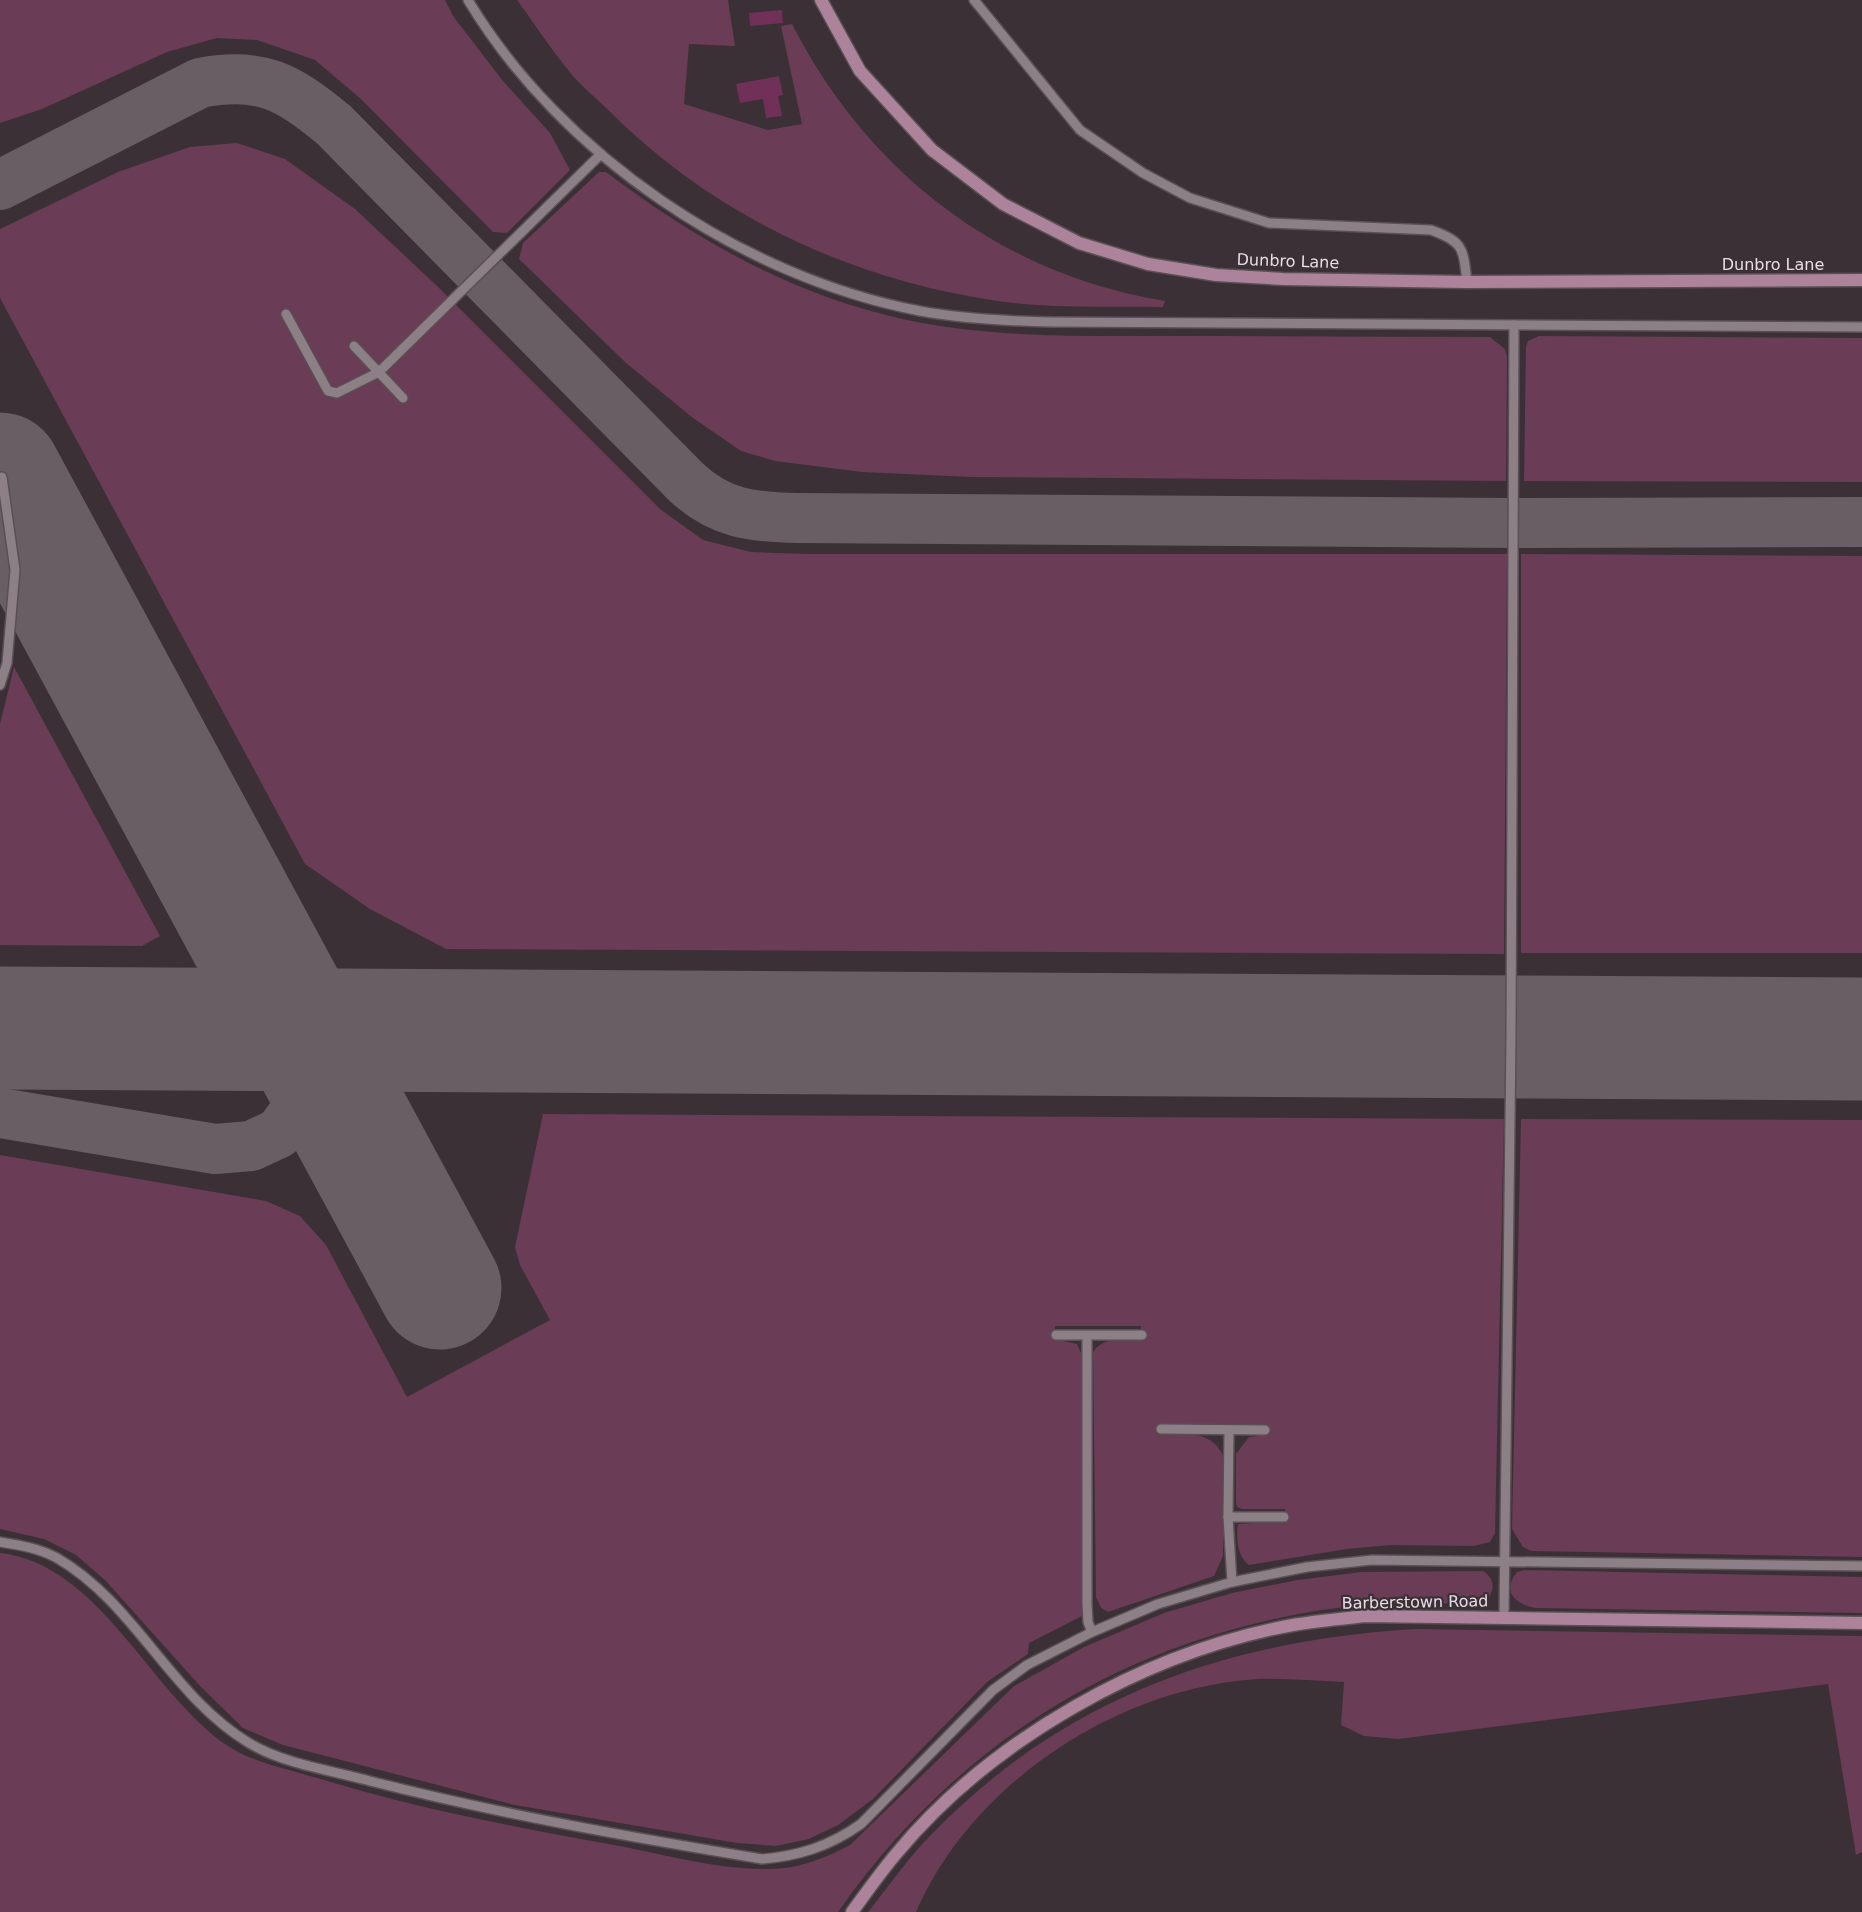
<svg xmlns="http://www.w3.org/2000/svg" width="1862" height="1912" font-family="'DejaVu Sans',sans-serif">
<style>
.green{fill:#6a3c56}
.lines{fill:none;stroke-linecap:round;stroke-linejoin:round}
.taxiway{stroke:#685e63;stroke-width:50}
.runway{stroke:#685e63;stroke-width:123}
.building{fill:#703057}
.lane-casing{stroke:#594f54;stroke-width:12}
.secondary-casing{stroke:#594f54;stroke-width:15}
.lane{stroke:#8c7f86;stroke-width:9}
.secondary{stroke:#ac839a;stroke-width:12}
.labels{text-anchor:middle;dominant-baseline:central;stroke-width:4.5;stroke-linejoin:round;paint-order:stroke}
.street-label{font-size:16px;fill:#e5dee2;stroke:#3b3036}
</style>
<rect width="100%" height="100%" fill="#3b3036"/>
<g class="green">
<polygon points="0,0 445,0 453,16 503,81 550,133 570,170 507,233 493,232 361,99 315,60 257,40 217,38 167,52 42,109 0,123"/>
<path d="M517 0H728L735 46 689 44 684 104 768 130 802 124 781 26 792 24C868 173 1000 274 1165 301L1163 307C1106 306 1047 309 991 300 844 277 712 214 607 109 594 96 579 84 568 70 550 48 534 23 517 0Z"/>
<polygon points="237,143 285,159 355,209 437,286 660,509 703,540 751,552 808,554 1507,554 1504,954 446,949 370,909 305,864 0,298 0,229 118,172 190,147"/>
<path d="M599 172H606C696 240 794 296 907 320 993 338 1082 336 1170 336 1276 336 1383 337 1490 337L1505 349 1507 357 1506 481 971 477 862 472 775 461 741 451 693 418 625 362 519 259 523 243Z"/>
<polygon points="1539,336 1862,338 1862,482 1524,481 1526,347 1528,341"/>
<polygon points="1521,554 1862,556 1862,953 1521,953"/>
<polygon points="14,667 160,936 142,946 0,945 0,724"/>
<path d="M543 1114 1504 1119 1495 1533 1490 1542 1474 1546 1390 1545 1347 1549 1249 1565C1237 1557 1236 1537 1238 1524L1285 1521V1509H1242L1237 1507 1236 1502V1454L1249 1437 1265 1435 1266 1425 1161 1424V1434C1185 1434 1212 1430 1223 1456V1556L1214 1576 1108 1612 1101 1608 1096 1597 1093 1352C1104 1336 1123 1340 1141 1339V1326H1055L1054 1339 1077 1344 1081 1353 1082 1616 1029 1643 1028 1654 987 1682 873 1799 838 1825 809 1839 776 1846 737 1843 515 1805 283 1745 243 1728 200 1686 105 1580 76 1555 44 1539 0 1529V1155L266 1201 300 1216 326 1245 407 1397 550 1320 520 1265 515 1247Z"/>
<polygon points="1521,1119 1862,1120 1862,1557 1531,1551 1523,1547 1512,1529"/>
<path d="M0 1553C100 1564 150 1694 228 1746 254 1763 287 1769 317 1778 415 1808 514 1827 614 1845 663 1854 715 1869 765 1869 796 1870 823 1859 850 1845L1014 1686 1084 1647 1164 1613 1232 1593 1298 1580 1361 1572 1483 1571C1495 1578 1495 1590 1487 1600L1476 1603C1425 1604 1372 1602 1322 1610 1119 1642 955 1745 838 1912H0Z"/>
<path d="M1524 1570 1862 1577V1613L1535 1608C1514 1604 1502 1590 1517 1572Z"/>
<path d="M1416 1629 1862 1636V1852L1856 1855 1828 1684 1398 1739 1364 1736 1341 1725 1344 1682C1315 1681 1285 1678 1257 1679 1117 1688 972 1783 916 1912H868C889 1886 908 1858 931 1835 1064 1697 1228 1640 1416 1629Z"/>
</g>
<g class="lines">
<g class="taxiway">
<path d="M0 185 200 83C261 71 288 87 334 125L686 482C720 514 752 517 797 518L1515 523 1862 522"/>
<polyline points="1767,1039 1862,1023"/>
<polyline points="0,1113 215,1149 251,1146 279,1133 296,1110 307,1089 307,1042"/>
</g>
<g class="runway">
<polyline points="0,474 440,1288"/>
<polyline points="0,1028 1862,1039"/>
</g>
</g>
<g class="building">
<polygon points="782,10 783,23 750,26 749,13"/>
<polygon points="779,76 783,95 778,96 782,116 766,118 763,99 740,103 736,84"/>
</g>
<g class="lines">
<defs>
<g id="lane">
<path d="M468 0C561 155 742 277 920 311 963 319 1007 321 1051 322L1862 327"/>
<path d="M974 0 1080 130 1143 173 1190 198 1269 223 1431 230C1464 242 1463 248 1467 282"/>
<polyline points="286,314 328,391 337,393 379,372 601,154"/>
<polyline points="354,346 403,398"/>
<polyline points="0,685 7,663 15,570 2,477"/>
<polyline points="1056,1335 1142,1335"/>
<polyline points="1087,1336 1087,1603 1088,1622 1092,1632"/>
<polyline points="1161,1429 1265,1430"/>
<polyline points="1229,1430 1228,1517 1232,1582"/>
<polyline points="1228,1517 1284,1517"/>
<path d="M0 1542C19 1545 39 1548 57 1558 135 1603 171 1696 249 1743 284 1764 330 1770 370 1781 499 1814 630 1837 762 1859 799 1856 830 1846 861 1824L993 1690 1027 1665 1092 1632 1158 1604 1232 1582 1307 1567 1372 1560 1862 1566"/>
<polyline points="1504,1616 1511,1037 1514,325"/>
</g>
<g id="secondary">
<polyline points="821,0 860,71 932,150 1003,204 1079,243 1148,264 1216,275 1283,279 1467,282 1862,280"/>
<path d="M852 1912C866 1893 880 1873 896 1854 991 1739 1146 1652 1293 1625 1317 1621 1341 1619 1365 1616L1862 1623"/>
</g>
</defs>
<use href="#lane" class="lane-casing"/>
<use href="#secondary" class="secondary-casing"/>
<use href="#lane" class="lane"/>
<use href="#secondary" class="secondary"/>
</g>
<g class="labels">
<g class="street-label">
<text transform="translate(1288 261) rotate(2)">Dunbro Lane</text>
<text x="1773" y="264">Dunbro Lane</text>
<text transform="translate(1415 1602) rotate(-1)">Barberstown Road</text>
</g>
</g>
</svg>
